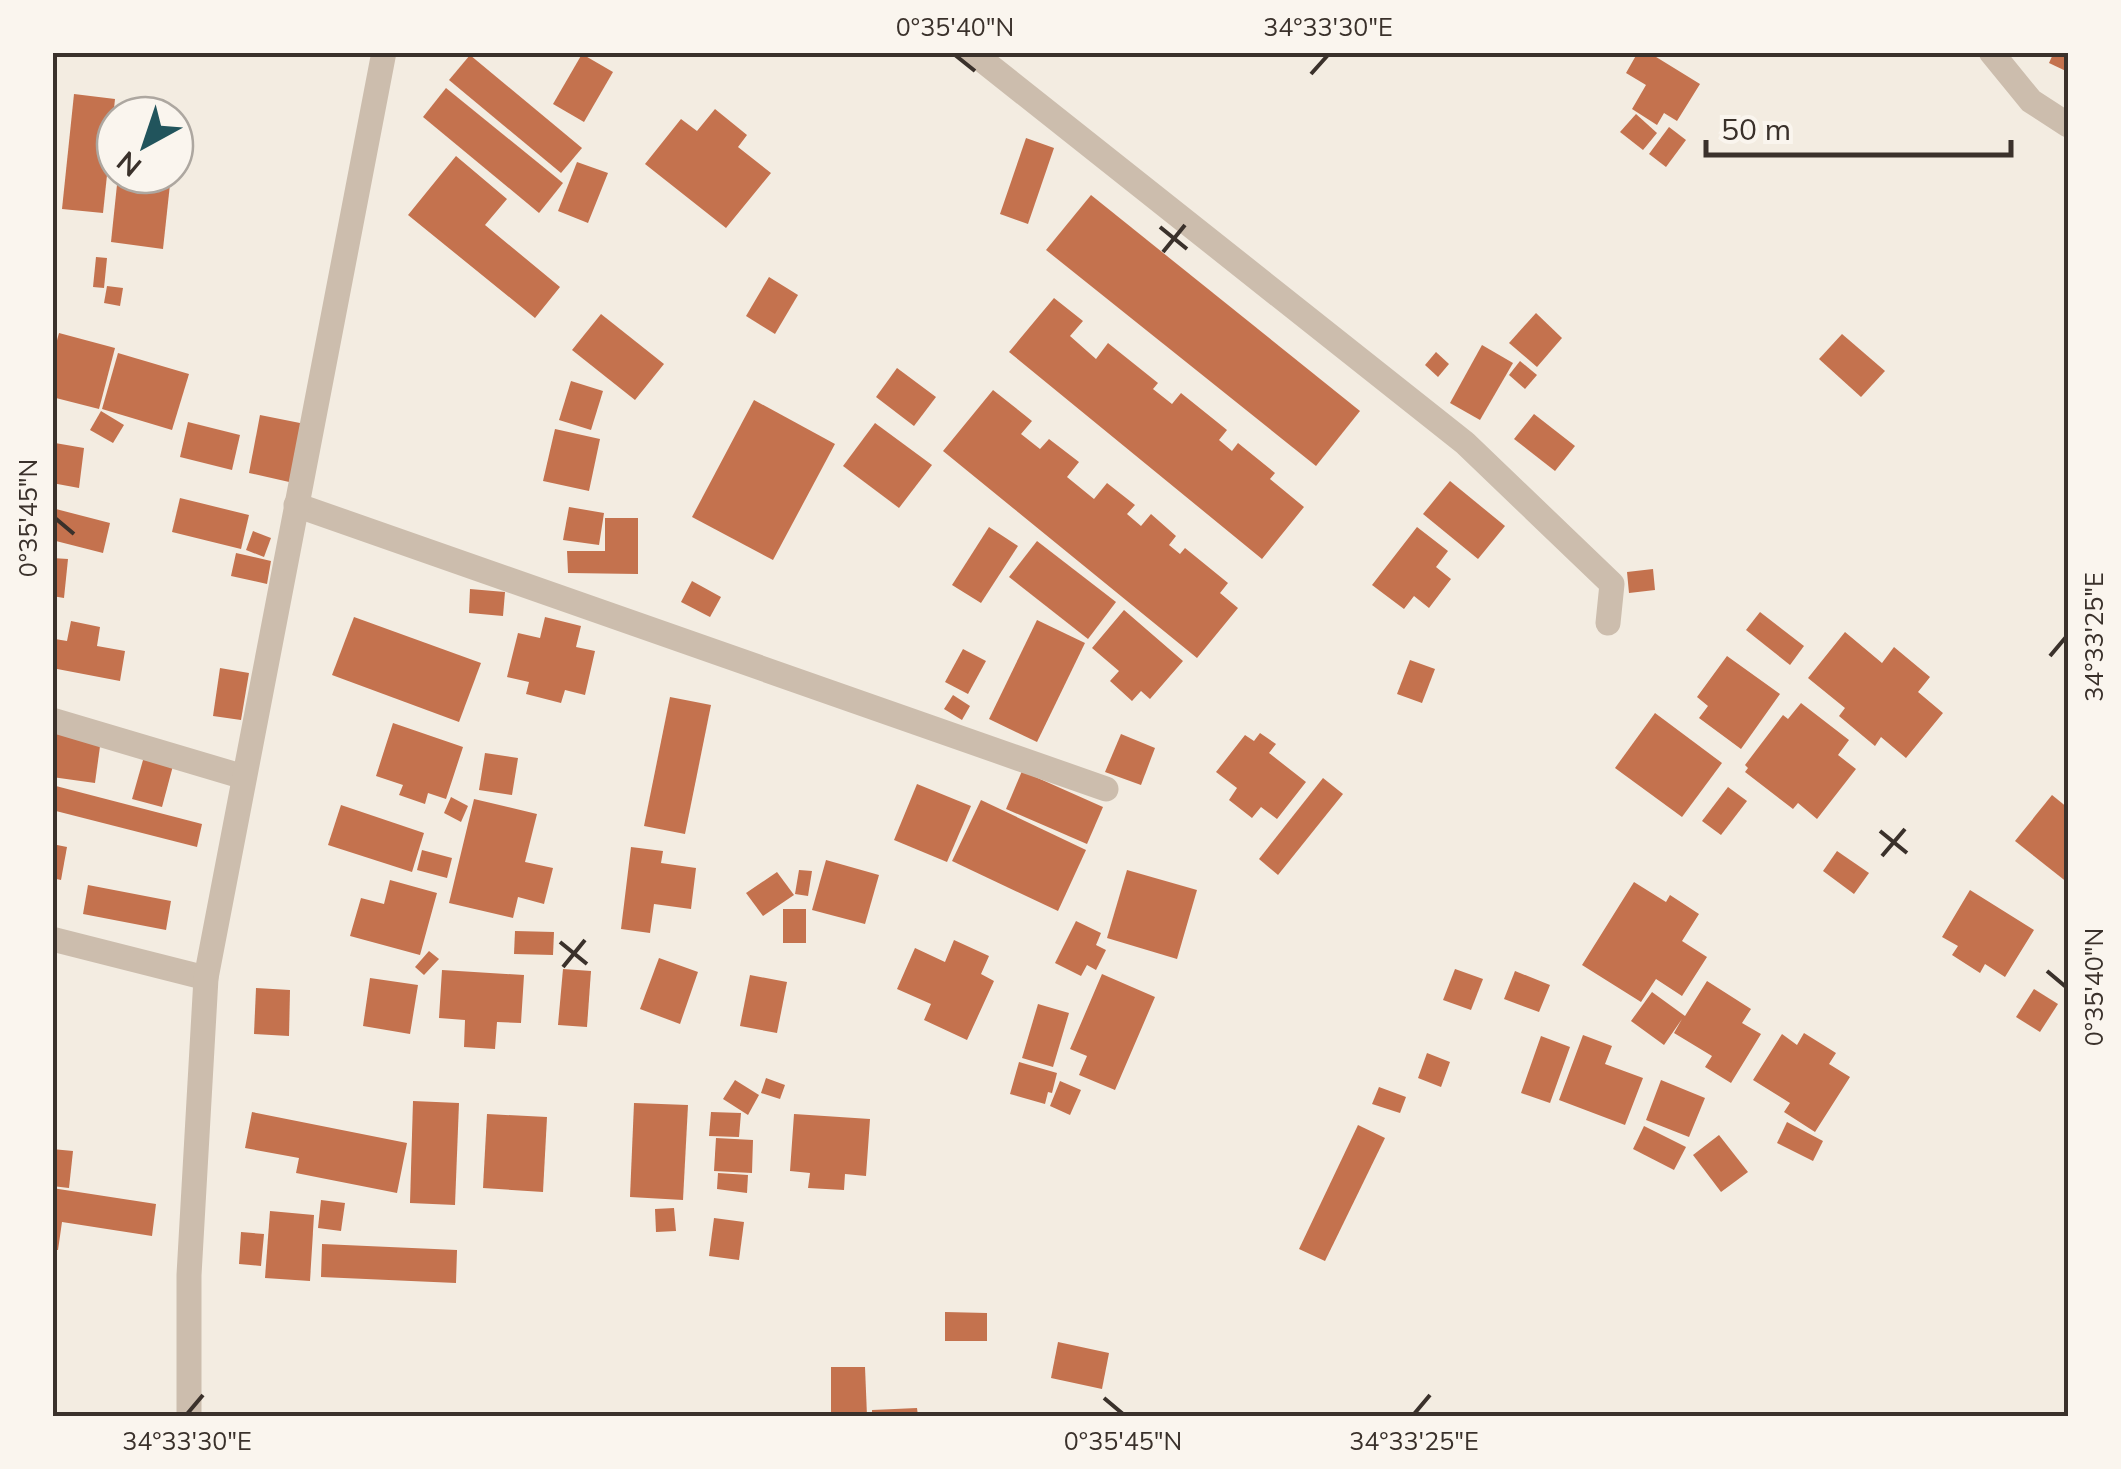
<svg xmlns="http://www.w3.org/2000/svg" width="2121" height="1469" font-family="Mulish,sans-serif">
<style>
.building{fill:#c4724e}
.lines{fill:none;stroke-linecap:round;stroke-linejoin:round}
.street{stroke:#ccbdad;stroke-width:25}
.ticks{fill:none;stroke:#3a312b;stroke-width:4}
.neatline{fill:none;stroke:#3a312b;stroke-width:4}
.ticks-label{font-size:25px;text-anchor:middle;fill:#3a312b}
</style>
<rect width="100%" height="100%" fill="#f3ece1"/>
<g class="building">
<polygon points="1638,52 1648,52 1700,84 1677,121 1664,113 1657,125 1632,109 1646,85 1626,73"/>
<polygon points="2054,52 2068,52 2068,72 2049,63"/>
<polygon points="582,54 613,72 584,122 553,104"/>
<polygon points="470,55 582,148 561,173 449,80"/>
<polygon points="446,88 563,183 539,213 423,117"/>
<polygon points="74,94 115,99 103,213 62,209"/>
<polygon points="715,109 747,135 738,147 771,173 726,228 645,164 681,119 697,131"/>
<polygon points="1636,114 1657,133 1643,150 1620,132"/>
<polygon points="1669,127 1686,140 1666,167 1649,154"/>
<polygon points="1026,138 1054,148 1028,224 1000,214"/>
<polygon points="456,156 507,199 485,225 560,287 535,318 408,215"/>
<polygon points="577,162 608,173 588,223 558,211"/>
<polygon points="118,175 171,175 163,249 111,242"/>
<polygon points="1091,195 1360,411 1316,466 1046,250"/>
<polygon points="96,257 107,258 104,288 93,287"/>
<polygon points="769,277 798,295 775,334 746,316"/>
<polygon points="107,286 123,288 120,306 104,303"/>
<polygon points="1054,298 1083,321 1070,336 1096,359 1108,343 1158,383 1153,389 1172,404 1181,393 1227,430 1219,440 1232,451 1238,443 1275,473 1270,479 1304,507 1262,559 1009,352"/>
<polygon points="1536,313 1562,338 1537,367 1509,343"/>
<polygon points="601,314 664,364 635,400 572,350"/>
<polygon points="59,333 115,348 99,409 52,397 52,359"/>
<polygon points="1842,334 1885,371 1861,397 1819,359"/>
<polygon points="1482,345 1513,363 1480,420 1450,403"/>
<polygon points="1436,352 1449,364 1438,377 1425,365"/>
<polygon points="118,353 189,374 172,430 102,409"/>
<polygon points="1520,361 1537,375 1525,389 1509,375"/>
<polygon points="897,368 936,397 914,426 876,397"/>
<polygon points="571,381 603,391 591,430 559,420"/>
<polygon points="993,390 1032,421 1021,434 1040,449 1049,439 1079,462 1067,477 1094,499 1107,483 1135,505 1127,514 1141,526 1151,514 1176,536 1169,545 1180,554 1185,548 1228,583 1220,593 1238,608 1197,658 943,451"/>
<polygon points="754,400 835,444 773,560 692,517"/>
<polygon points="101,411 124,425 113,443 90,430"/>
<polygon points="1534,414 1575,446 1555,471 1514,439"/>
<polygon points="260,415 310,425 298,484 249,473"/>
<polygon points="188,422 240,435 232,470 180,457"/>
<polygon points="875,423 932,465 899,508 843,466"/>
<polygon points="555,429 600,439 589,491 543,481"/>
<polygon points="55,443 84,448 79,488 52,483"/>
<polygon points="1450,481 1505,526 1478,559 1423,514"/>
<polygon points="180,498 249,515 241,549 172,532"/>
<polygon points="569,507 604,513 599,545 563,540"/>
<polygon points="52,508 110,523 103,553 52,540"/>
<polygon points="605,518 638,518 638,574 568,573 567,551 605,551"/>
<polygon points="989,527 1018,546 981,603 952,585"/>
<polygon points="1417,527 1448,551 1436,567 1451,579 1429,608 1414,596 1404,609 1372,585"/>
<polygon points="253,531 271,538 264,557 246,550"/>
<polygon points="1037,541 1116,602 1088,639 1009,577"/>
<polygon points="236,553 271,561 267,584 231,576"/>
<polygon points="52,558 68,559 64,598 52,596"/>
<polygon points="1653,569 1655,590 1629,593 1627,572"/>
<polygon points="692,581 721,597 710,617 681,602"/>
<polygon points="470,589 505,592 503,616 469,613"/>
<polygon points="1124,610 1183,661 1150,699 1141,691 1132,701 1110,681 1119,671 1092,648"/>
<polygon points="1760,612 1804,646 1790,665 1746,630"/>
<polygon points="354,617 481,663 459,722 332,675"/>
<polygon points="545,617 581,626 576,647 595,651 585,695 565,690 561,703 526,694 529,682 507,677 518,633 540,638"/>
<polygon points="1037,620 1085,643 1037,742 989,719"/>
<polygon points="71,621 100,627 97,646 125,651 120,681 52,668 55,639 67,641"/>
<polygon points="1845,632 1882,663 1894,647 1930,677 1918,692 1943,713 1906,758 1881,737 1875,746 1839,716 1845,708 1808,678"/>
<polygon points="963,649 986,661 968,694 945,682"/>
<polygon points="1727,656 1780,694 1741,749 1699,718 1708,706 1697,697"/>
<polygon points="1410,660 1435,669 1422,703 1397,694"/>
<polygon points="220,668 249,673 241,720 213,716"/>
<polygon points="953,695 970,706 962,720 944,709"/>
<polygon points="670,697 711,705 685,834 644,826"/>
<polygon points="1801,703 1849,740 1838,755 1856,769 1817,819 1798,803 1793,809 1745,772 1748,768 1745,765 1783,715 1788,719"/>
<polygon points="1655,713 1722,763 1682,817 1615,768"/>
<polygon points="393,723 463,747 446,799 428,793 425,804 399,795 403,785 376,776"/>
<polygon points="52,733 101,739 95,783 52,777"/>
<polygon points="1260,733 1276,744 1269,753 1306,782 1277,819 1261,807 1252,818 1229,800 1237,788 1216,772 1245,735 1254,741"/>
<polygon points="1121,734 1155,748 1141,785 1105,772"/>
<polygon points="145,753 174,762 162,807 132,799"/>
<polygon points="485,753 518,758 512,795 479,790"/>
<polygon points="1022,771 1103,807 1087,844 1006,809"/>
<polygon points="1323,778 1343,794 1278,875 1259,859"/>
<polygon points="917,784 971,806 947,862 894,840"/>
<polygon points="52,785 202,824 197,847 52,810"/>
<polygon points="1728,787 1747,801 1721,835 1702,821"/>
<polygon points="2052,795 2068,808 2068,883 2015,841"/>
<polygon points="451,797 468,806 461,822 444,813"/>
<polygon points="474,799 537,814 525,862 553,868 544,904 518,897 513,918 449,903"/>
<polygon points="981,800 1086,850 1058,911 952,861"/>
<polygon points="341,805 424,833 412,872 328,845"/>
<polygon points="52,844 67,847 61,880 52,878"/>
<polygon points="631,847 663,851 661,863 696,868 691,909 654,904 650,933 621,929"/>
<polygon points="422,850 452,858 447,878 417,870"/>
<polygon points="1837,851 1869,873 1854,894 1823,871"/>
<polygon points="826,860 879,875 865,924 812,910"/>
<polygon points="799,870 812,871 808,896 795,894"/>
<polygon points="1127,870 1197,890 1177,959 1107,938"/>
<polygon points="777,872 794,895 763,916 746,893"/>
<polygon points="390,880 437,893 420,955 350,936 361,898 384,904"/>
<polygon points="1634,882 1666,902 1670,895 1699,914 1682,941 1707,957 1682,996 1656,979 1641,1002 1582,965"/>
<polygon points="88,885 171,901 166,930 83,914"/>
<polygon points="1970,890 2034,930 2005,977 1985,964 1980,973 1952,955 1958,946 1942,937"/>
<rect x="783" y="909" width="23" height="34"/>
<polygon points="1076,921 1101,933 1096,945 1106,950 1096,970 1087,965 1081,976 1055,963"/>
<polygon points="515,931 554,932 553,955 514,954"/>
<polygon points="954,940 989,956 981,974 994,981 967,1040 924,1020 931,1004 897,989 915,948 945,962"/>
<polygon points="429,951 439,959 424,975 415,967"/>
<polygon points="659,958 698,972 680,1024 640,1009"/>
<polygon points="563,969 591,971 587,1027 558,1025"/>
<polygon points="1455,969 1483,979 1471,1010 1443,1000"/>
<polygon points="442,970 524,975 521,1023 497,1022 495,1049 464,1047 465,1020 439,1018"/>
<polygon points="1515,971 1550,985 1539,1012 1504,999"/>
<polygon points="1102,974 1155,997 1115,1090 1079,1075 1087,1056 1070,1049"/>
<polygon points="750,975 787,982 777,1033 740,1026"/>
<polygon points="370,978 418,985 410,1034 363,1026"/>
<polygon points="1707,981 1751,1009 1742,1023 1761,1034 1731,1083 1705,1067 1712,1056 1674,1033 1682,1019 1664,1045 1631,1021 1652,992 1685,1016"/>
<polygon points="256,988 290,990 289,1036 254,1034"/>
<polygon points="2034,989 2058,1004 2040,1032 2016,1017"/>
<polygon points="1038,1004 1069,1013 1053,1067 1022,1058"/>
<polygon points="1804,1033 1836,1053 1829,1064 1850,1077 1815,1132 1784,1112 1790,1103 1753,1080 1782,1034 1797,1045"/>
<polygon points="1583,1035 1612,1046 1605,1064 1643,1078 1625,1125 1559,1100"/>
<polygon points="1541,1036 1570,1047 1550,1103 1521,1093"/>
<polygon points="1427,1053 1450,1062 1441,1087 1418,1078"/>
<polygon points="1019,1062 1057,1073 1052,1093 1048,1092 1045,1104 1010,1094"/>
<polygon points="766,1078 785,1085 780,1099 761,1093"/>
<polygon points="735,1080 759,1095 748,1115 723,1099"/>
<polygon points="1661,1080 1705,1098 1689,1137 1646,1120"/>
<polygon points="1060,1081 1081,1090 1070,1115 1050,1106"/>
<polygon points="1379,1087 1406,1097 1400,1113 1372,1104"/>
<polygon points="413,1101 459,1103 455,1205 410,1203"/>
<polygon points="634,1103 688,1105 683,1200 630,1197"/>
<polygon points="252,1112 407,1143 397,1193 296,1173 299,1158 245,1148"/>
<polygon points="711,1112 741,1113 739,1137 709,1136"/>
<polygon points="487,1114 547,1117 543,1192 483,1188"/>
<polygon points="794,1114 870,1119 866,1176 845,1174 844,1190 808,1188 810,1173 790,1171"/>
<polygon points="1787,1122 1823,1141 1813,1161 1777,1143"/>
<polygon points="1358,1125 1385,1138 1325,1261 1299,1249"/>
<polygon points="1644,1126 1686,1147 1674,1170 1633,1149"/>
<polygon points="1719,1135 1748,1172 1721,1192 1693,1155"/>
<polygon points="716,1138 753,1140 752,1173 714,1171"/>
<polygon points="52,1149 73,1151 69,1188 52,1186"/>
<polygon points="718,1173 748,1175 747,1193 717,1189"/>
<polygon points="52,1188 156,1204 152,1236 62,1222 58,1250 52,1250"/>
<polygon points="321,1200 345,1203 341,1231 318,1228"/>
<polygon points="674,1208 676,1231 656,1232 655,1209"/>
<polygon points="270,1211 314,1215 310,1281 265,1278"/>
<polygon points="714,1218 744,1222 739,1260 709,1256"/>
<polygon points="241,1232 264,1234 261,1266 239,1264"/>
<polygon points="322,1244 457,1250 456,1283 321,1277"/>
<polygon points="945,1312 987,1313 987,1341 945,1341"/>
<polygon points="1058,1342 1109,1353 1102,1389 1051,1378"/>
<polygon points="831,1367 865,1367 867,1416 831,1416"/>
<polygon points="917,1408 918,1416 872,1416 872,1410"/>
</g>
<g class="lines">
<g class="street">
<polyline points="972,52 1465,443 1612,584 1608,623"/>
<polyline points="1991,52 2031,101 2068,125"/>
<polyline points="296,505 1106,789"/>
<polyline points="52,720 244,777"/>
<polyline points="52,939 206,978"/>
<polyline points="189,1416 189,1275 206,978 384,52"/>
</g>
</g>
<path class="ticks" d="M955 55 975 71M1311 74 1328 55M1160 227 1187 249M1163 252 1185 225M55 518 74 534M2050 656 2066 637M1880 831 1907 853M1882 856 1905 829M560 942 587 964M563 967 585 940M2047 971 2066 987M1104 1398 1123 1414M187 1414 203 1395M1414 1414 1430 1395"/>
<rect width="2121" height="1469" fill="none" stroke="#faf5ee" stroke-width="110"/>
<g transform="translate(145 145) rotate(220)"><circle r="48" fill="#faf5ee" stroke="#ada7a0" stroke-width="2.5"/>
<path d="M0-8L18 38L0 25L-18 38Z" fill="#21545c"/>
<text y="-15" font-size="28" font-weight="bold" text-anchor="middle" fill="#3a312b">N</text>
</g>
<path d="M1706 140v15h305v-15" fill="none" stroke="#3a312b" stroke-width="5"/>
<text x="1721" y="140" font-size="30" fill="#3a312b" stroke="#faf5ee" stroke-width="8" paint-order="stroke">50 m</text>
<rect x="55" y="55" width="2011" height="1359" class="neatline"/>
<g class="ticks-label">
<text x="955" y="36">0°35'40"N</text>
<text x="1328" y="36">34°33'30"E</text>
<text transform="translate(28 518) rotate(-90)" y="9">0°35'45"N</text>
<text transform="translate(2094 637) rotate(-90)" y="9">34°33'25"E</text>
<text transform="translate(2094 987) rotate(-90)" y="9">0°35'40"N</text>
<text x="187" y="1450">34°33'30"E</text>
<text x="1123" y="1450">0°35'45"N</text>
<text x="1414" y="1450">34°33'25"E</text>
</g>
</svg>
